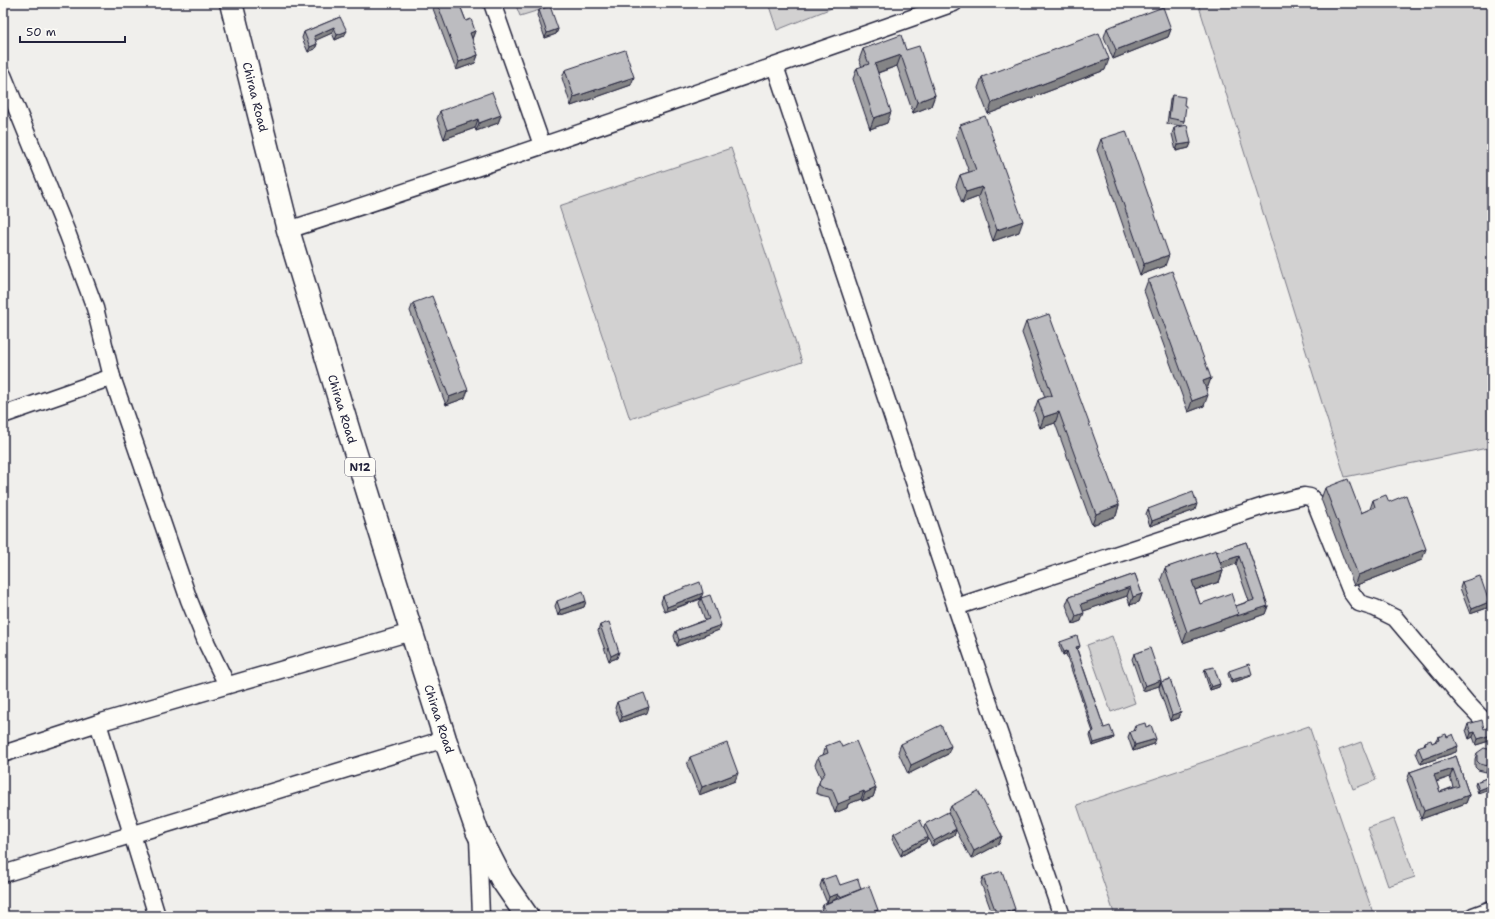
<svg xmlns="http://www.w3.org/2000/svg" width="1495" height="919" font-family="'Shantell Sans',sans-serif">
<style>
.green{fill:#d2d1d1;stroke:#7a7a86}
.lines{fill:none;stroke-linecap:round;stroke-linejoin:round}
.minor-casing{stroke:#22223b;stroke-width:19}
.trunk-casing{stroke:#22223b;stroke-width:25}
.minor{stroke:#fdfcf7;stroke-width:16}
.trunk{stroke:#fdfcf7;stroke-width:22}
.wall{fill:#a2a2a5;stroke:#22223b;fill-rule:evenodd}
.shaded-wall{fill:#848486;stroke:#22223b}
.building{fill:#bcbcc0;stroke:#22223b;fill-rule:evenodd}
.labels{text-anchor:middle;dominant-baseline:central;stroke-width:4;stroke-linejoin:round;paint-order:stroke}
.shield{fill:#fdfcf7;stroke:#646373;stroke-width:1}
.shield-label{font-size:11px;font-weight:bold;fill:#22223b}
.street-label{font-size:12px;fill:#22223b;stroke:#fdfcf7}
</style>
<rect width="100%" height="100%" fill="#f0efec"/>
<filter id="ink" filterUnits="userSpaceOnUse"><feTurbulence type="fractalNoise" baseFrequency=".025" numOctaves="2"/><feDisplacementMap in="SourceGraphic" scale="8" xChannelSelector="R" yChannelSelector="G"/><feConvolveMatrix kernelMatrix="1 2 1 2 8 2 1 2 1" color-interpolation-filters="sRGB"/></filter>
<g filter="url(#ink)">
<g class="green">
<polygon points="515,3 562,3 520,16"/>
<polygon points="768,3 844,3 777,30"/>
<polygon points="1198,3 1492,3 1492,447 1345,477"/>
<polygon points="731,148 802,362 630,419 559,206"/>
<polygon points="1112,636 1135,703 1111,712 1087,645"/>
<polygon points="1309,726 1374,916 1115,916 1077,805"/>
<polygon points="1361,742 1376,780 1353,789 1339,750"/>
<polygon points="1394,819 1415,877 1388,886 1368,828"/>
</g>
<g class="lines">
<defs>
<g id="minor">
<polyline points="492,3 542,145"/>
<polyline points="775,66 956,607 1062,916"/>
<polyline points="3,75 68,235 95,308 112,377 189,600 207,644 227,685"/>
<path d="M288 230C511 158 733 81 954 3"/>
<polyline points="3,415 112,377"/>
<polyline points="956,607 1267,505 1304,496 1310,497 1315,502 1351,592 1359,603 1375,608 1395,618 1466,702 1492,729"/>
<polyline points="98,723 157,916"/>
<polyline points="3,754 98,723 411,632"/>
<polyline points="478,838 481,916"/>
<polyline points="3,874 445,739"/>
<polyline points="1473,916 1492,909"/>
</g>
<polyline id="trunk" points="231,3 288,230 350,435 445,739 477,831 502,880 527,916"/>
</defs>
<use href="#minor" class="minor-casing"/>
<use href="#trunk" class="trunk-casing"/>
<use href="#minor" class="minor"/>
<use href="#trunk" class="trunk"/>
</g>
<g class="wall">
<polygon points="434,3 459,3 466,21 475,31 472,39 478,55 475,63 456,70 432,6"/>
<polygon points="539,10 558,29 556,34 545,38 537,15"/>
<polygon points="340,17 344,36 335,40 332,33 315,40 317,44 315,49 308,52 302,38 304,32"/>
<polygon points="1107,28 1171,29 1168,37 1113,59 1104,37"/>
<polygon points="863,49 906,50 935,95 931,106 913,113 897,66 878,73 887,123 870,129 853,79 857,68 862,67 859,60"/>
<polygon points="565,70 631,85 571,106 562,78"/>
<polygon points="1105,70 988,114 978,88 982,77"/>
<polygon points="1172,95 1184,105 1184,121 1182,126 1167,124 1170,100"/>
<polygon points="440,111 501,115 498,123 476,131 475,128 444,139 437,119"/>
<polygon points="960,125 1019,232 993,241 978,197 962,203 956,186 960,175 969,172 956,136"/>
<polygon points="1174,128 1191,143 1189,148 1176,151 1172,134"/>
<polygon points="1101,139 1165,266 1140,275 1097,150"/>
<polygon points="1148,280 1211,378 1207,389 1206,389 1204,406 1188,412 1144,291"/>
<polygon points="413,303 465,398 446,405 410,311"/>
<polygon points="1026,322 1119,505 1116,516 1092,525 1055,423 1040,428 1034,411 1038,400 1045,397 1022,333"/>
<polygon points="1325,488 1361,513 1370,509 1373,500 1389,502 1422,560 1354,586 1321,499"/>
<polygon points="1148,509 1195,510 1150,526 1146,514"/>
<path d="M1246 542 1268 606 1265 614 1183 643 1161 579 1165 568 1216 552ZM1236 564 1249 601 1236 606 1200 604 1195 590 1219 582 1223 571 1222 569Z"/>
<polygon points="1135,574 1142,594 1139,602 1130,605 1127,596 1083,611 1081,621 1073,624 1066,605 1069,597"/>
<polygon points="1462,582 1487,608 1470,614 1460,588"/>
<polygon points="663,596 702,598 719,630 677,646 674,636 676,631 705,620 699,603 701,599 665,612 661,602"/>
<polygon points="557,601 586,601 584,607 558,616 555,606"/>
<polygon points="600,625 617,658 609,661 598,631"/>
<polygon points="1060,642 1079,648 1077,649 1104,728 1114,737 1113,739 1093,746 1090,736 1091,733 1093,732 1066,654 1063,655 1059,645"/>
<polygon points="1134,654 1161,680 1159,686 1143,691 1132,659"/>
<polygon points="1205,669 1220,684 1219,687 1210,690 1204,672"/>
<polygon points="1229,671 1251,676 1231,683 1228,674"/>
<polygon points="1161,682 1181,712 1179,718 1170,721 1159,688"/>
<polygon points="617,702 647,713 620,722 615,708"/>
<polygon points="1468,724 1484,729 1491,735 1489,741 1476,745 1473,737 1469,739 1466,730"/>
<polygon points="1135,726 1154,744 1133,751 1128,737 1130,732 1133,731"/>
<polygon points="1438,737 1447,737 1456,752 1421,764 1416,753 1418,747 1424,745 1425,742 1432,743 1436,741"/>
<polygon points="1491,743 1492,743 1492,767 1486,772 1478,770 1475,767 1475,759 1477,753 1491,749 1490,746"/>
<polygon points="901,744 948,754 908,774 898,752"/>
<polygon points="826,746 842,747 876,788 873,797 862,801 861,799 848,804 847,808 835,813 829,797 820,795 816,793 817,787 821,778 815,765 818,757 823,755"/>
<path d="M1456 756 1469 795 1466 803 1421 819 1407 780 1410 772ZM1450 777 1453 787 1440 792 1436 782Z"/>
<polygon points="690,757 735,781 699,795 687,765"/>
<polygon points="1492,776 1478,793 1475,785 1476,782"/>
<polygon points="951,806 1002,836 999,844 971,859 956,830 954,835 932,846 928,839 926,842 901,856 892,839 894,834 924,828 925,824 948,813"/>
<polygon points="983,877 1013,914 1008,916 993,916 981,883"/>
<polygon points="822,880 840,885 861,889 876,916 819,916 823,905 836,899 827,903 820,886"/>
</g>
<g class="shaded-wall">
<polygon points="334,27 332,33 312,42 314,36"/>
<polygon points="558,29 556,34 545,38 547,33"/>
<polygon points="1171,29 1168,37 1113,59 1116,50"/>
<polygon points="347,31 344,36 335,40 337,35"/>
<polygon points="475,31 472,39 470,33"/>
<polygon points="317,44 315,49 308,52 310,47"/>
<polygon points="478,55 475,63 456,70 459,62"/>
<polygon points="901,55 897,66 871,75 875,64"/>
<polygon points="1109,59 1105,70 988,114 992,103"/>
<polygon points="634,77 631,85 571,106 574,97"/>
<polygon points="935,95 931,106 913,113 917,102"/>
<polygon points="891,112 887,123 870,129 874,118"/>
<polygon points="501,115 498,123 476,131 479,123"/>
<polygon points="478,119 475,128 444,139 447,130"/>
<polygon points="1191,143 1189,148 1176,151 1178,145"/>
<polygon points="982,187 978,197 962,203 966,192"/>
<polygon points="1023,221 1019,232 993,241 997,230"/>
<polygon points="1169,255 1165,266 1140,275 1144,264"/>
<polygon points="1211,378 1207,389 1199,392 1203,381"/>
<polygon points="468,390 465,398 446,405 449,397"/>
<polygon points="1208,395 1204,406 1188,412 1192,401"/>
<polygon points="1059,412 1055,423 1040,428 1044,417"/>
<polygon points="1197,504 1195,510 1150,526 1152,521"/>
<polygon points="1119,505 1116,516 1092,525 1096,514"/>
<polygon points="1426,549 1422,560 1354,586 1358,575"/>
<polygon points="1239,556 1236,564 1215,571 1218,563"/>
<polygon points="1223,571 1219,582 1188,592 1192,581"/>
<polygon points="1130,587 1127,596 1078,613 1081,604"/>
<polygon points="703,593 701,598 665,612 667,607"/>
<polygon points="1142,594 1139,602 1130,605 1133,597"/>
<polygon points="586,601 584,607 558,616 560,610"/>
<polygon points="1489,602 1487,608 1470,614 1472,609"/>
<polygon points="1268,606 1265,614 1183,643 1187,632 1238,614"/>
<polygon points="1084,613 1081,621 1073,624 1076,616"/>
<polygon points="721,625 719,630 677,646 679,640"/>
<polygon points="1080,646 1079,648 1075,650 1076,647"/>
<polygon points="1067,651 1066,654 1063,655 1064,652"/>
<polygon points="619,652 617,658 609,661 611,656"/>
<polygon points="1252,674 1251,676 1231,683 1232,680"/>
<polygon points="1161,680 1159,686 1143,691 1145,686"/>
<polygon points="1220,684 1219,687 1210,690 1211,687"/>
<polygon points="649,707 647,713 620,722 622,717"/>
<polygon points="1181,712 1179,718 1170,721 1172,715"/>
<polygon points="1475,732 1473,737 1469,739 1471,733"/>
<polygon points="1491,735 1489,741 1476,745 1478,739"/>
<polygon points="1114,737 1113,739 1093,746 1094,743"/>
<polygon points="1156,739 1154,744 1133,751 1135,745"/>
<polygon points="951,746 948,754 908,774 911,765"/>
<polygon points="1458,746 1456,752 1421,764 1423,759"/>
<polygon points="1492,763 1492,767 1486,772 1488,766"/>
<polygon points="1453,769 1450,777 1431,783 1434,775"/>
<polygon points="738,773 735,781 699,795 702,787"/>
<polygon points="1492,785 1492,788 1478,793 1479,790"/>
<polygon points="876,788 873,797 862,801 865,793"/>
<polygon points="864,791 861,799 848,804 847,808 835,813 838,804 849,797"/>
<polygon points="1469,795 1466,803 1421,819 1424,811"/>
<polygon points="956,829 954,835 932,846 934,841"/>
<polygon points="1002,836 999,844 971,859 974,851"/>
<polygon points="928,837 926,842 901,856 903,850"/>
<polygon points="838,894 836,899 827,903 829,897"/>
<polygon points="1015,909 1013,914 1008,916 997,916 997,915"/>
<polygon points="878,910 876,916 871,916 872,912"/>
</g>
<g class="building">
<polygon points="437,3 459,3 466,21 471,19 475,31 470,33 478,55 459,62"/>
<polygon points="550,6 558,29 547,33 539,10"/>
<polygon points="1163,7 1171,29 1116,50 1107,28"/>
<polygon points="340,17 347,31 337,35 334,27 314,36 317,44 310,47 304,32"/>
<polygon points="1099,33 1109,59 992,103 982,77"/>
<polygon points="901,35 906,50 919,46 935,95 917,102 901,55 875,64 891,112 874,118 857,68 869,64 863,49"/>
<polygon points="625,50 634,77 574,97 565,70"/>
<polygon points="492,92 501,115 479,123 478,119 447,130 440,111"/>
<polygon points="1172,95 1185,97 1184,105 1186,106 1184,121 1169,118"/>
<polygon points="985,116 1023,221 997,230 982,187 966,192 960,175 976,170 960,125"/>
<polygon points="1187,125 1191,143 1178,145 1174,128"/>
<polygon points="1126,131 1169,255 1144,264 1101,139"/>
<polygon points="1172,271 1211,378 1203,381 1208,395 1192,401 1148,280"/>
<polygon points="432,296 468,390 449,397 413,303"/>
<polygon points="1049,314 1119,505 1096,514 1059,412 1044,417 1038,400 1052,395 1026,322"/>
<polygon points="1348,479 1361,513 1375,507 1373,500 1386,495 1389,502 1406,495 1426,549 1358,575 1325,488"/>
<polygon points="1193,492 1197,504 1152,521 1148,509"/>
<polygon points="1246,542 1268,606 1237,616 1238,614 1236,606 1254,600 1239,556 1220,562 1216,552"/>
<polygon points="1216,550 1223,571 1192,581 1200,604 1231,593 1238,614 1187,632 1165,568"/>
<polygon points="1135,574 1142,594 1133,597 1130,587 1081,604 1084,613 1076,616 1069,597"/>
<polygon points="1480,576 1489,602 1472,609 1462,582"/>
<polygon points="700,582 703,593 667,607 663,596"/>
<polygon points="583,591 586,601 560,610 557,601"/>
<polygon points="710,595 721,625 679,640 676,631 709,619 701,598"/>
<polygon points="609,622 619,652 611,656 600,625"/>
<polygon points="1077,636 1080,646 1076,647 1104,728 1110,726 1114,737 1094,743 1091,733 1094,731 1067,651 1064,652 1060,642"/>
<polygon points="1150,648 1161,680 1145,686 1134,654"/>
<polygon points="1249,664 1252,674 1232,680 1229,671"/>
<polygon points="1214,667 1220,684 1211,687 1205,669"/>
<polygon points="1170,679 1181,712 1172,715 1161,682"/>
<polygon points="644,693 649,707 622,717 617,702"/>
<polygon points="1482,720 1484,729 1489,727 1491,735 1478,739 1475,732 1471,733 1468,724"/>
<polygon points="1145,723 1146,727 1151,725 1156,739 1135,745 1130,732 1136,730 1135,726"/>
<polygon points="941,725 951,746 911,765 901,744"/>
<polygon points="1446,734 1447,737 1453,734 1458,746 1423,759 1418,747 1426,744 1425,742 1431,740 1432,743 1439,740 1438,737"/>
<polygon points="839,741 842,747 856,741 876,788 865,793 864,791 849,797 850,799 838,804 832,789 823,787 819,784 820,779 825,773 818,757 828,753 826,746"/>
<polygon points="727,743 738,773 702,787 690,757"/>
<polygon points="1484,748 1492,750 1492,763 1488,766 1480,764 1477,761 1477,753"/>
<path d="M1456 756 1469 795 1424 811 1410 772ZM1453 769 1459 786 1440 792 1434 775Z"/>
<polygon points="1492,776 1492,785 1479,790 1476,782"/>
<polygon points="978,791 1002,836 974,851 951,806"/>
<polygon points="948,812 956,829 934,841 925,824"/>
<polygon points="920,820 928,837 903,850 894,834"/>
<polygon points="1002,871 1015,909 997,915 983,877"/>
<polygon points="836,875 840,885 858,879 861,889 840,897 838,894 829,897 822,880"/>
<polygon points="869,886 878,910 872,912 874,916 828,916 823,905"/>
</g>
</g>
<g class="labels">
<rect class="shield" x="345" y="458" width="30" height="18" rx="3"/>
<g class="shield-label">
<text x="360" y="467">N12</text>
</g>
<g class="street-label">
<text transform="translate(255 97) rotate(76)">Chiraa Road</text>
<text transform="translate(342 409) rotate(73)">Chiraa Road</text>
<text transform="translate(439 719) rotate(72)">Chiraa Road</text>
</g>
</g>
<rect width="1495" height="919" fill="none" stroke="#fdfcf7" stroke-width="16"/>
<rect x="8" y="8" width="1479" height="903" fill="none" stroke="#22223b" stroke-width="1.5" filter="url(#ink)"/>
<path d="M20 36v6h105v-6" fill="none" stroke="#22223b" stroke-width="2"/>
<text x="26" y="36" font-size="12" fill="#22223b" stroke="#fdfcf7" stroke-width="3" paint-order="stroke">50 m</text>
</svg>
